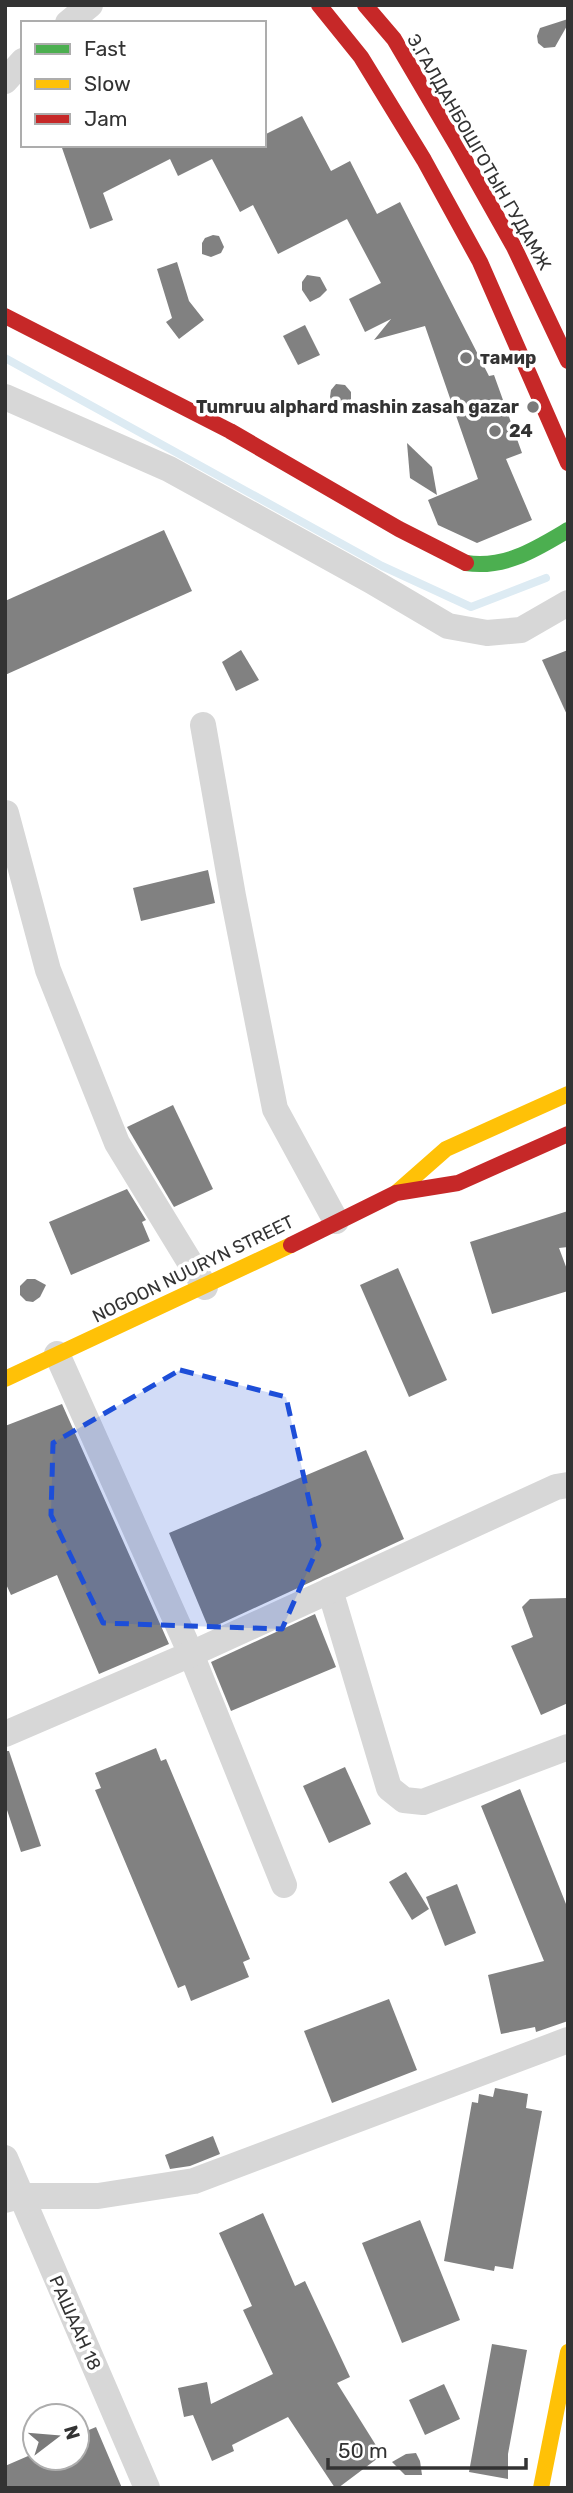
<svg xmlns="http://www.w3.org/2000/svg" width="573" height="2493" font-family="Rubik,sans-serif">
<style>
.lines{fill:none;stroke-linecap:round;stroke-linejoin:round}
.stream{stroke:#ddebf3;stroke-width:8}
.building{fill:#818181}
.street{stroke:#d7d7d7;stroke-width:26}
.fast{stroke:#4caf50;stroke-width:16}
.slow{stroke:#ffc107;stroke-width:16}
.jam{stroke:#c62828;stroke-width:16}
.marked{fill:#1d4ed8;fill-opacity:0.2;stroke:#1d4ed8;stroke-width:5;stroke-dasharray:14 9;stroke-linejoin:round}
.poi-dot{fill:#7a7a7a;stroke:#fff;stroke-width:2.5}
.labels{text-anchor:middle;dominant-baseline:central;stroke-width:7;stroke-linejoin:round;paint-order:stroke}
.street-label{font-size:18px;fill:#333;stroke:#fff}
.poi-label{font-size:18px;font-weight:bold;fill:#333;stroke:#fff;text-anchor:start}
</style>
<rect width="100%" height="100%" fill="#fff"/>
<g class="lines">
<polyline class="stream" points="5,358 382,566 471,607 546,578"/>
</g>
<g class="building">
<polygon points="568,19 568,24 555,47 544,48 538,43 537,36 540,28"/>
<polygon points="302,116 331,171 350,161 377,214 400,202 489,376 494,375 522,453 506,459 532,520 477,543 438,525 428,500 478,479 425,326 374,340 391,319 365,332 349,299 381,283 347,219 278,254 253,205 240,212 212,159 178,176 170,159 103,193 113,220 90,229 61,145 264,145 264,135"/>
<polygon points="213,235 219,236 224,247 221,253 211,257 202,254 202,243 205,238"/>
<polygon points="177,262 189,301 204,320 179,339 166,322 172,318 157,269"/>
<polygon points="307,275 320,277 327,290 320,297 310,302 302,290 302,282"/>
<polygon points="305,325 320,355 298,365 283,336"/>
<polygon points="336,384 345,385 351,392 351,399 343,406 334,406 330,397 331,390"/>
<polygon points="407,443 432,467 437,495 410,478"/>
<polygon points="164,530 192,591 5,675 5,601"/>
<polygon points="241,650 259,680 236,691 222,662"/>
<polygon points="568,650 568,717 542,660"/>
<polygon points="208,870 215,903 141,921 133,888"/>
<polygon points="173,1105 213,1189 174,1207 127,1127"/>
<polygon points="127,1189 146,1220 142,1222 150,1241 71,1275 49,1222"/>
<polygon points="568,1211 568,1247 559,1248 568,1272 568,1291 492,1314 470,1242"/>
<polygon points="398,1268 447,1380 409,1397 360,1285"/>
<polygon points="27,1279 35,1279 46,1285 40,1297 33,1302 26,1301 20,1295 20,1286"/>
<polygon points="62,1404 169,1644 99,1674 57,1575 11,1595 5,1582 5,1426"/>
<polygon points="366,1450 404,1539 209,1629 169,1533"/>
<polygon points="568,1598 568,1703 541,1715 511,1646 533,1637 522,1607 530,1599"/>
<polygon points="315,1614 336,1667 231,1711 211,1662"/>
<polygon points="156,1748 161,1761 166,1759 250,1959 243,1962 249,1977 191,2001 185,1985 178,1988 95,1790 101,1788 95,1773"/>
<polygon points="5,1751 9,1751 41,1846 21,1852 5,1804"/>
<polygon points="345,1767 371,1824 329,1843 303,1786"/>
<polygon points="520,1789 568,1909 568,2021 536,2032 535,2027 501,2034 488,1975 544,1961 481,1806"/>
<polygon points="406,1872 429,1909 412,1920 389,1882"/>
<polygon points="457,1884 476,1933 445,1946 426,1897"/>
<polygon points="389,1999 417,2070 332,2103 304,2031"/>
<polygon points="495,2088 528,2094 526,2108 542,2111 513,2269 495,2266 494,2271 444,2261 472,2102 478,2103 479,2094 493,2097"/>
<polygon points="213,2136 220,2154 190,2166 170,2169 165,2155"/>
<polygon points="263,2213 295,2286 305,2281 350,2377 337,2383 382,2455 338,2488 335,2488 288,2417 232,2445 234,2451 212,2461 193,2415 184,2417 178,2388 207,2382 211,2404 273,2374 243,2310 252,2306 219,2233"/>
<polygon points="420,2220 460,2320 402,2343 362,2243"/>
<polygon points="492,2344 527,2350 508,2454 508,2479 469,2472"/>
<polygon points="444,2384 460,2419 425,2435 409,2400"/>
<polygon points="96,2427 122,2488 5,2488 5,2466 35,2453 35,2458 77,2458 77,2435"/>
<polygon points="416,2453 420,2461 422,2475 405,2475 392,2462 406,2454"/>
</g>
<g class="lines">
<g class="street">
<polyline points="68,23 90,5"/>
<polyline points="5,81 23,61"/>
<polyline points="5,397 169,469 370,580 448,626 487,633 521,630 568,603"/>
<polyline points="203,725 233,896 275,1109 336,1221"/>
<polyline points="6,813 48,970 117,1143 205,1287"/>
<polyline points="57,1354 191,1654 284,1885"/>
<polyline points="330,1590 389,1788 404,1800 423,1802 568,1747"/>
<polyline points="5,1734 191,1654 556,1487 568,1485"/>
<polyline points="5,2158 147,2488"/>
<polyline points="5,2200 20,2196 98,2196 194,2181 568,2040"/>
</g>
<path class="fast" d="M466 563C505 569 536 549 568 530"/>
<g class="slow">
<polyline points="396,1193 446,1149 568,1094"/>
<polyline points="5,1379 291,1245"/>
<polyline points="541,2488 568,2352"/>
</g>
<g class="jam">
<polyline points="319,5 361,57 424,160 480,262 568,463"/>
<polyline points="365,5 394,39 457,146 514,247 568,361"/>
<polyline points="5,316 230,431 399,529 466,563"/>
<polyline points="291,1245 396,1193 458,1183 568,1134"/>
</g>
</g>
<path class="marked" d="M180 1370 286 1397 319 1545 282 1629 103 1623 51 1515 53 1443Z"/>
<g class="poi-dot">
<circle cx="466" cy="358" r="7"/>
<circle cx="533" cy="407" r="7"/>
<circle cx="495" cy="431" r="7"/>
</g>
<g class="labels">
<g class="street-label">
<text transform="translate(479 152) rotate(60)">Э.ГАЛДАНБОШГОТЫН ГУДАМЖ</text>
<text transform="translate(193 1269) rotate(-26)">NOGOON NUURYN STREET</text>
<text transform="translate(75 2323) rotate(66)">РАШААН 18</text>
</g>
<g class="poi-label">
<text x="480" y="358">тамир</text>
<text x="519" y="407" text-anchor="end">Tumruu alphard mashin zasah gazar</text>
<text x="509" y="431">24</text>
</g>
</g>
<rect width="573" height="2493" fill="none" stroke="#333333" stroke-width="14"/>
<rect x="21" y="21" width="245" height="126" fill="#ffffff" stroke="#adadad" stroke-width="2"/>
<rect x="35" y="44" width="35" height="10" fill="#4caf50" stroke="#adadad" stroke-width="2"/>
<text x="84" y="56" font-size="21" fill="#333333">Fast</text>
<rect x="35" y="79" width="35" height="10" fill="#ffc107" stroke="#adadad" stroke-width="2"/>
<text x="84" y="91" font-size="21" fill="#333333">Slow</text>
<rect x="35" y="114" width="35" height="10" fill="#c62828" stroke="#adadad" stroke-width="2"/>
<text x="84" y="126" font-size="21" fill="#333333">Jam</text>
<g transform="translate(56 2437) rotate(74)"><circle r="33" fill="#ffffff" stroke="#adadad" stroke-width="2"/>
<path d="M0-5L12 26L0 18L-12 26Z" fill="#7a7a7a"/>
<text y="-10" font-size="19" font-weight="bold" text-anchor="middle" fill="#333333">N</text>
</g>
<path d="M328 2458v10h198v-10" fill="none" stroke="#333333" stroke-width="3.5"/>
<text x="338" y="2458" font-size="21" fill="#333333" stroke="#ffffff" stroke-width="5" paint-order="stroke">50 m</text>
</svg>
